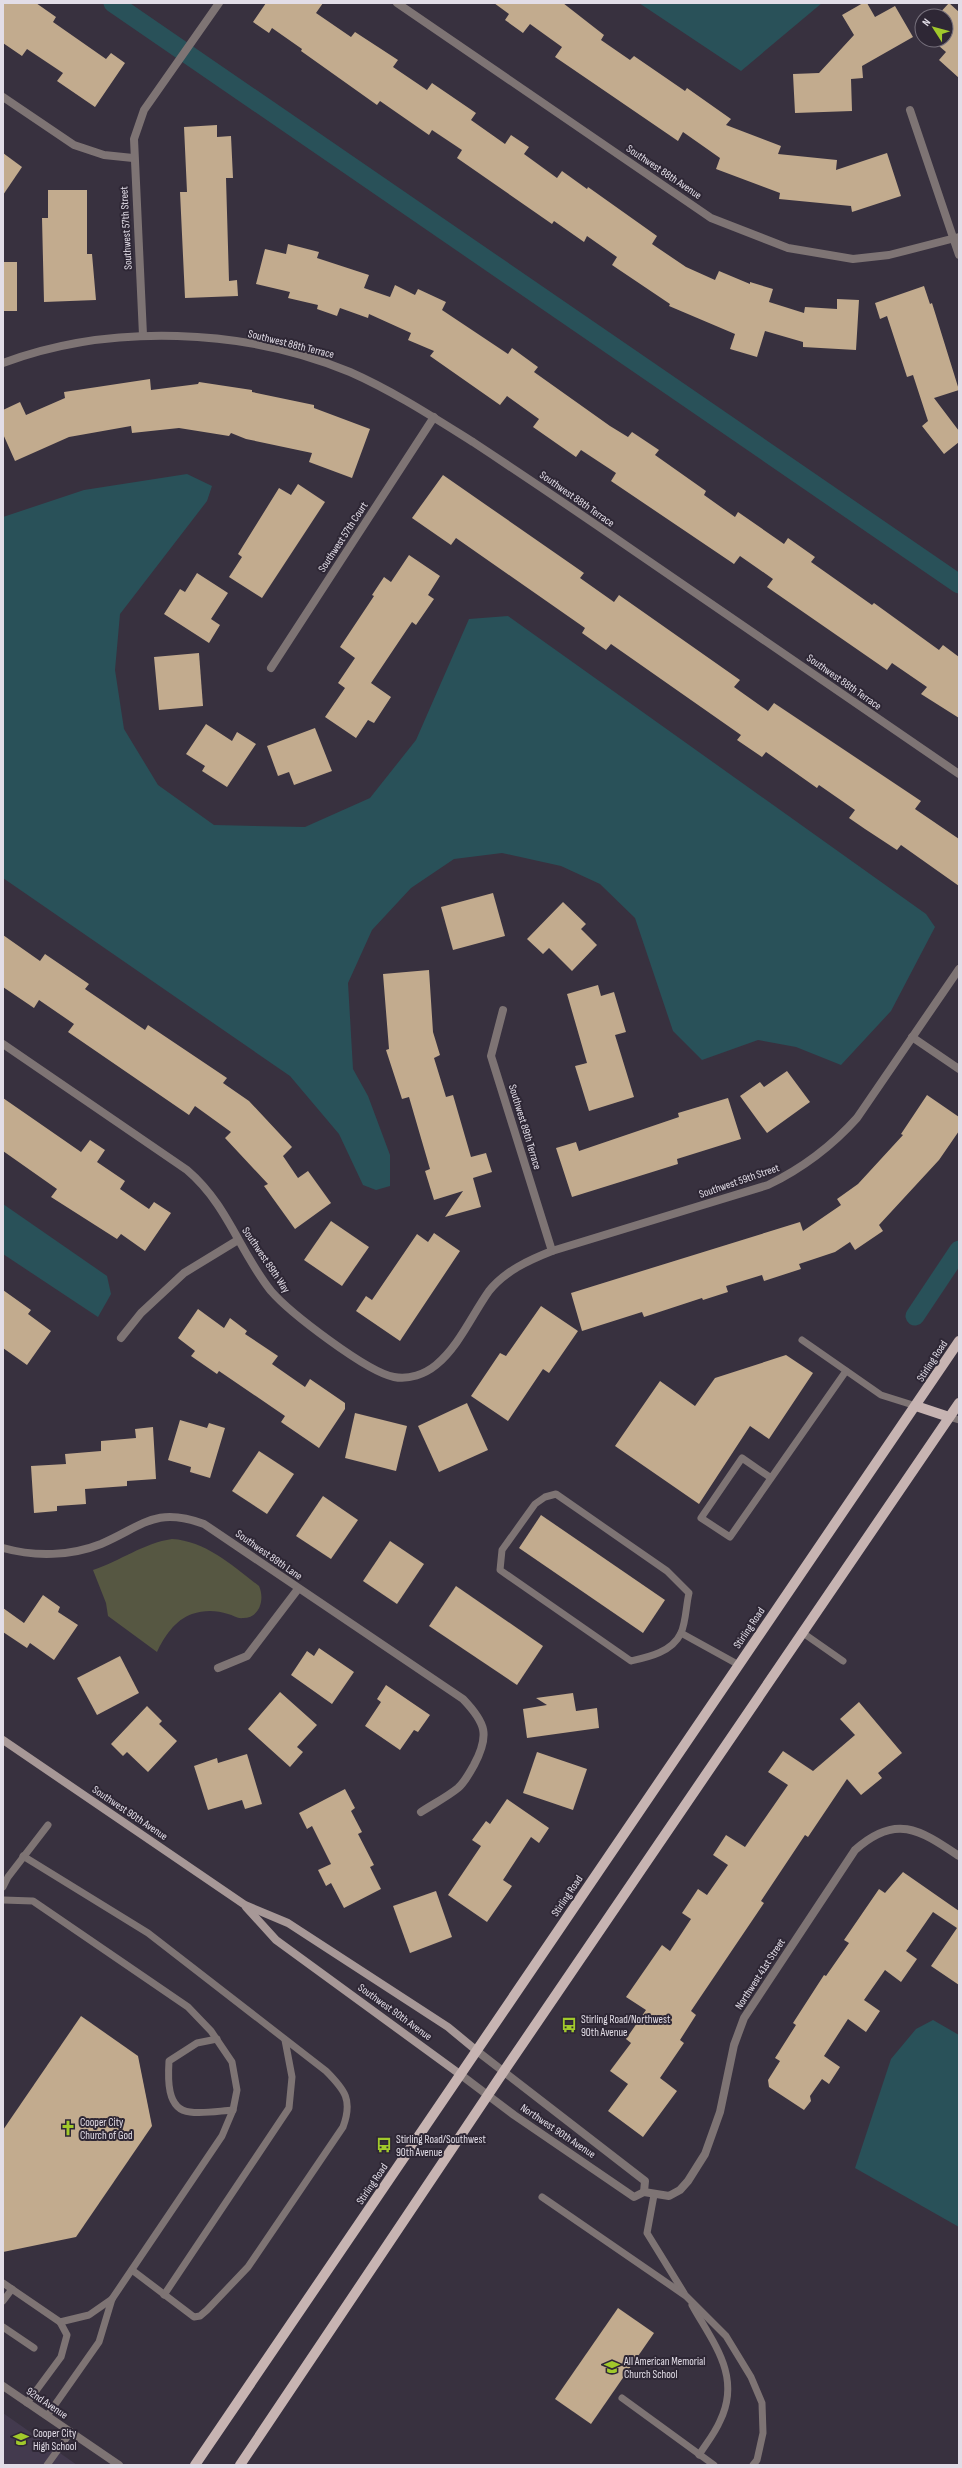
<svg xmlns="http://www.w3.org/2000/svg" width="962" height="2468" font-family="'Sofia Sans Condensed',sans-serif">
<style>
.built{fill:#433a4e}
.green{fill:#565742}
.water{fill:#295159}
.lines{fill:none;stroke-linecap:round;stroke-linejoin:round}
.canal{stroke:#295159;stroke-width:19}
.building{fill:#c2ab8e}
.lane{stroke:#7e7474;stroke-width:7}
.street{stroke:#7e7474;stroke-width:8}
.secondary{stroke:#a79897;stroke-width:8}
.primary{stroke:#c7b4b2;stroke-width:10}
.labels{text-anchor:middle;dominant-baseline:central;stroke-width:4;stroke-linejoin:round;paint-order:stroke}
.street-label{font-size:11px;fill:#e2dde7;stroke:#2e2735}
.poi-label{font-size:11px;fill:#e2dde7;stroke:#2e2735;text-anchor:start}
</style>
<rect width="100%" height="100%" fill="#38313f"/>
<polygon class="built" points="3,2413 77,2465 3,2465"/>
<path class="green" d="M172 1539C206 1541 233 1566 259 1586 265 1599 260 1618 243 1618 238 1619 233 1615 228 1614 216 1610 204 1610 192 1614 175 1620 164 1637 157 1652L108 1616 106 1603 93 1570C120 1561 144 1543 172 1539Z"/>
<g class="water">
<polygon points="639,3 822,3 741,71"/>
<polygon points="187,474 212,486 207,501 120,614 115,670 124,729 158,785 214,825 305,827 370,798 416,740 469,619 508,616 926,914 935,927 891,1011 841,1065 796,1047 758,1040 702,1060 673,1031 635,918 600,884 561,866 502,853 454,859 411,888 372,930 348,983 353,1069 368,1096 390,1155 390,1186 376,1190 363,1185 339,1134 290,1076 3,878 3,517 84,490"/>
<polygon points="3,1204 107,1276 111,1294 98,1317 3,1254"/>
<polygon points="933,2020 959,2035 959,2227 855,2168 891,2059 916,2029"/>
</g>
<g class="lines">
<g class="canal">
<polyline points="113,3 959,584"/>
<polyline points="915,1316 959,1250"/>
</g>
</g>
<g class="building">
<polygon points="3,3 36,3 56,17 53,22 106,59 111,53 125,63 95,107 57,81 63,73 27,49 22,56 3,43"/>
<polygon points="266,3 323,3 316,13 351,37 355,32 398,60 393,67 427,90 432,83 476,113 471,120 505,144 511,135 529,147 524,154 557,178 562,171 587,189 588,187 657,236 652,244 686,267 715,280 719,271 750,284 750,282 773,289 769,302 804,313 805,307 837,309 837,299 859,300 856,350 803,347 803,342 765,331 757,357 730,349 735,334 669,306 670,304 612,265 617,257 587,236 584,242 554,221 552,224 457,158 462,150 432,130 429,135 380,101 377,105 301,51 302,49 272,28 269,33 253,22"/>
<polygon points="494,3 563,3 604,35 601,40 630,60 634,56 685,91 687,88 731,119 726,125 781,146 778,154 837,160 836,170 887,153 901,196 852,212 851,206 779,199 780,193 716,169 720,158 683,132 678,141 599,87 555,57 562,47 530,24 523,33 505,20 509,14"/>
<polygon points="863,3 867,3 875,17 895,6 913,37 862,66 863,78 851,79 852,111 795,113 793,74 819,73 854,35 842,15"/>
<polygon points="949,3 959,12 959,78 939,60 946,52 932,40 946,40 946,16 937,16"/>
<polygon points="217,125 217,137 231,136 233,178 226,178 229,281 237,280 238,296 185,298 180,192 187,192 184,127"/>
<polygon points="3,153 22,167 3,195"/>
<polygon points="48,190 87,190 87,254 92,254 96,300 44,302 42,218 48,218"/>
<polygon points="288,244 319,252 317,258 369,275 364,288 390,297 395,285 415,295 418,289 446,302 442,310 508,354 512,348 538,367 534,372 610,426 628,437 632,432 659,450 655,455 706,491 704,495 735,517 738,512 784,544 788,538 815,557 811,562 872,605 874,603 939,650 943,645 959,657 959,718 921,694 927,687 892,663 887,670 767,587 773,579 740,556 734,564 611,481 616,473 581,450 576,457 533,427 539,419 507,396 500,405 430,356 434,351 408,340 411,333 369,314 368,318 340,308 337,316 317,309 318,305 288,298 290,292 256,284 265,249 286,254"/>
<rect x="3" y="262" width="14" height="49"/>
<polygon points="924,286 930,304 932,303 959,390 934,398 959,431 959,442 944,454 922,426 928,421 913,375 907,377 887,316 880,319 875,303"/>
<polygon points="150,379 151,390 198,384 199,382 252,390 252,392 314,405 314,408 370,429 352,478 309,462 312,453 246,439 231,433 229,436 179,428 132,433 131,426 69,437 15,461 3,434 3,410 20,402 26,415 65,398 64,392"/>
<polygon points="443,475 584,573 580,578 614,602 619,595 740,680 734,687 768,711 774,703 921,801 915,809 959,839 959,886 901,845 897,850 865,829 849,818 855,810 819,785 817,788 766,752 762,757 737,740 741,735 611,644 606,650 582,633 585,628 456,538 451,545 412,518"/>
<polygon points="298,484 325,502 262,598 229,577 242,557 238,554 279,488 291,495"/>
<polygon points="409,555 440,576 428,595 434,599 416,625 412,622 371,683 391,697 374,723 368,720 356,738 325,717 345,688 338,683 355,658 340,647 374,596 372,595 384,577 391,582"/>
<polygon points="197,573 228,593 211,619 220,625 209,643 164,614 180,589 185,592"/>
<polygon points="199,653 203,706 159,710 154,657"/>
<polygon points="206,724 232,741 237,732 256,744 227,787 202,771 205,766 186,754"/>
<polygon points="315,728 332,771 294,785 289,772 278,776 267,746"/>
<polygon points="493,893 505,936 453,950 441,907"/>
<polygon points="563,902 586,924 581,929 597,945 572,971 549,948 543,954 527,939"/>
<polygon points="3,935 40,961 45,954 89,984 85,989 145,1030 148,1025 227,1078 223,1083 249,1101 292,1147 283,1156 298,1178 308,1171 331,1203 295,1229 264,1186 268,1184 225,1138 231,1132 195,1106 189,1115 68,1032 74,1024 39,1000 34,1008 3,987"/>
<polygon points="429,970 433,1032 440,1055 434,1058 446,1097 453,1095 471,1157 486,1153 492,1172 473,1178 481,1207 445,1217 463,1191 434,1200 425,1171 430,1169 409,1097 402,1099 386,1050 389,1049 383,974"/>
<polygon points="598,985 601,996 614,992 626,1032 615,1035 634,1097 589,1111 575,1066 587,1063 567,994"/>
<polygon points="787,1071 810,1102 767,1133 740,1096 760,1082 764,1087"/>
<polygon points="927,1095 959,1117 959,1131 939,1160 879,1225 883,1231 855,1250 850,1242 835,1252 799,1264 801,1269 764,1281 762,1275 726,1286 728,1292 703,1300 702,1298 644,1317 642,1312 582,1331 571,1293 800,1222 803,1231 841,1205 837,1199 858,1184 903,1135 901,1134"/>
<polygon points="3,1098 81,1152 90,1140 105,1150 97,1162 125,1181 120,1189 149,1209 154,1202 171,1213 145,1251 121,1234 117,1239 51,1197 57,1189 3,1151"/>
<polygon points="728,1098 741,1139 677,1159 678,1164 572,1197 556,1148 576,1142 579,1151 679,1117 678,1113"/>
<polygon points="331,1221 369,1247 342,1286 304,1260"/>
<polygon points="434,1233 460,1251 400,1341 356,1311 366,1296 372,1300 417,1234 428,1242"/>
<polygon points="3,1290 31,1310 28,1314 51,1331 27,1365 3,1348"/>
<polygon points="541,1306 578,1331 549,1373 543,1369 508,1421 471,1396 500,1353 506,1356"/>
<polygon points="198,1309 224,1328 230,1318 247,1331 245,1334 278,1356 272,1364 305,1387 310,1379 345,1403 345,1409 319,1448 281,1422 285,1416 219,1371 217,1374 191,1356 195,1351 178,1338"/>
<polygon points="786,1355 813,1373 769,1439 750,1426 699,1504 615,1446 660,1381 695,1406 715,1378"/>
<polygon points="467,1403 488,1450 439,1472 418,1426"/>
<polygon points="355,1413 407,1426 396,1471 345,1458"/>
<polygon points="180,1420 207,1428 209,1423 225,1428 210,1478 190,1472 191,1467 168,1460"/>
<polygon points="153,1427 156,1479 127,1481 127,1486 85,1489 86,1504 57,1506 57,1511 34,1513 31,1466 66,1464 65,1454 101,1451 101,1441 136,1438 135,1429"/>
<polygon points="259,1451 294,1474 267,1514 232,1491"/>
<polygon points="323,1496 358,1520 331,1559 296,1536"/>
<polygon points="541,1515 665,1600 643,1633 519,1548"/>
<polygon points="390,1541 424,1564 397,1604 363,1581"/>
<polygon points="456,1586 543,1646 517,1685 429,1626"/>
<polygon points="43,1595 60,1607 58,1612 78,1625 54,1660 30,1643 27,1648 3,1632 3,1608 24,1623"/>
<polygon points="319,1648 354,1672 332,1704 291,1675 307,1651 314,1656"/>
<polygon points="120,1656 139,1693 97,1715 77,1678"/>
<polygon points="386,1685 430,1715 418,1732 414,1730 400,1750 365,1726 381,1702 377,1699"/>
<polygon points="280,1692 317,1725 297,1747 303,1752 290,1767 248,1729"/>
<polygon points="573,1693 576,1711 597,1708 599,1728 527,1738 523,1709 547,1705 536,1698"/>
<polygon points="859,1702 902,1753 878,1773 882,1778 861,1795 847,1779 808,1837 805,1835 761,1901 764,1903 691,2011 696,2015 680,2040 684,2043 660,2078 677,2091 643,2137 608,2111 628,2084 610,2071 631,2043 626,2039 646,2010 626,1997 662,1945 670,1951 691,1919 682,1913 698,1889 707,1895 728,1865 713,1855 726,1835 745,1847 788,1785 768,1772 783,1751 813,1771 855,1735 840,1719"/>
<polygon points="147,1706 162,1721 159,1724 177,1741 148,1772 127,1752 123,1756 111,1744"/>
<polygon points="537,1752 587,1769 573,1810 523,1793"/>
<polygon points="247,1754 262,1804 245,1809 242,1800 208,1810 194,1766 217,1758 218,1763"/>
<polygon points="345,1789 355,1808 351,1811 362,1832 358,1834 374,1865 370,1867 381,1889 344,1908 331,1883 326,1886 318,1870 331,1864 312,1826 307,1829 299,1813"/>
<polygon points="507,1799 549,1828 539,1843 531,1837 503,1880 512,1886 487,1922 448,1895 481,1846 472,1840 486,1821 490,1824"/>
<polygon points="903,1872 959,1911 959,1985 931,1966 957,1928 933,1912 906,1951 917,1959 901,1982 885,1970 864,2000 880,2011 866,2032 848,2019 824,2056 840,2067 829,2084 822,2079 810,2096 811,2101 804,2110 769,2087 768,2080 780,2061 775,2058 796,2025 793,2023 824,1975 826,1976 849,1943 844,1940 879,1889 885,1893"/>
<polygon points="436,1891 452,1937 410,1953 393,1906"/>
<polygon points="81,2016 138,2056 152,2126 76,2237 3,2252 3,2130"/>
<polygon points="618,2308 654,2333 591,2424 555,2399"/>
</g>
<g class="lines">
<g class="lane">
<polyline points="802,1340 881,1395 916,1406"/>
<polyline points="949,1417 959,1420"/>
<polyline points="771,1478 742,1458 701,1518 730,1537 846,1371"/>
<path d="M556 1494 667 1571 689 1593C686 1605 686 1622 681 1633 672 1652 649 1657 631 1661L500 1570 502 1550 535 1504 545 1497Z"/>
<polyline points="681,1633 739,1665"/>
<polyline points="803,1633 843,1661"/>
<path d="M23 1856 148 1933 326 2071C345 2090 353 2100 343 2127L248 2267 207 2310 200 2316 194 2317 132 2270"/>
<polyline points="3,1887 8,1877 48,1825"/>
<polyline points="3,1900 33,1901 188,2007 211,2031 232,2062 237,2090 233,2110 222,2136 112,2299 99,2342 47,2416"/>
<path d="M217 2039 197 2043 169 2061C168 2077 166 2110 190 2112 203 2114 219 2111 233 2110"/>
<polyline points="654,2195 647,2233 684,2293"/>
<polyline points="542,2197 686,2296 726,2336 751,2377 762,2403 763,2433 757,2460 753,2465"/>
<polyline points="3,2283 60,2322 67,2335 61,2357 27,2403"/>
<polyline points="164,2295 289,2108 292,2077 285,2040"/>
<polyline points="3,2301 12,2289"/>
<path d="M692 2305C713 2343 742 2376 720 2421 715 2433 706 2444 699 2455"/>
<polyline points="60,2322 89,2315 112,2299"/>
<polyline points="3,2327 34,2348"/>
<polyline points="622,2398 714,2465"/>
<polyline points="47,2465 70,2433"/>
</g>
<g class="street">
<polyline points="397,3 711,218 788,248 853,259 889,255 959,237"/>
<polyline points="3,97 74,145 104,155 133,158"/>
<polyline points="910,110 959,255"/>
<polyline points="143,335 134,139 144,110 219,3"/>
<path d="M3 363C110 323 245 328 350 372 393 391 433 417 473 442 529 479 585 517 640 555 746 628 853 701 959 774"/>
<polyline points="271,668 434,417"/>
<polyline points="503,1010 491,1056 552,1251"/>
<polyline points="912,1037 959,1069"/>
<path d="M3 1044 187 1170C228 1205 239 1251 271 1291 290 1313 367 1372 394 1377 409 1380 425 1374 436 1365 459 1346 472 1315 489 1291 505 1271 529 1260 552 1251L768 1185C803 1168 831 1147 857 1118L959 969"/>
<polyline points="121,1338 141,1313 184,1273 238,1240"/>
<path d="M3 1548C35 1557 71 1556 101 1544 143 1526 155 1506 204 1524L463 1699C486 1723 490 1735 474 1765 470 1772 465 1782 458 1788 447 1797 433 1804 421 1812"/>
<polyline points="218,1668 247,1656 298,1589"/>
<polyline points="477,2051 645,2181 644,2192"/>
<path d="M461 2075 514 2115 634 2197 644 2192 669 2196 680 2190 688 2181 705 2154 720 2112 734 2045 744 2018 855 1850C896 1813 920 1830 959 1856"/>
<polyline points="3,2386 119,2465"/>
</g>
<g class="secondary">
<polyline points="3,1740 245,1905 288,1923 448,2027 477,2051"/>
<polyline points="246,1907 276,1940 461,2075"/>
</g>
<g class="primary">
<polyline points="916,1406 949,1417"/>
<polyline points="195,2465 959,1341"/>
<polyline points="240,2465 504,2071 959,1403"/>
</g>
</g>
<defs>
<symbol id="bus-bare" viewBox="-9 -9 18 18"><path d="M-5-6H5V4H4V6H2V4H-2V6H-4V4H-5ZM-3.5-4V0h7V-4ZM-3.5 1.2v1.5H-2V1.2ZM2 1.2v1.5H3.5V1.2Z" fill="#a1c92b" stroke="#2e2735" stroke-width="2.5" paint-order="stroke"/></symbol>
<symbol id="church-bare" viewBox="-9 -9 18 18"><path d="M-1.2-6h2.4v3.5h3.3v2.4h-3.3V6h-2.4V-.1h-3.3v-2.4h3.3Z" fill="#a1c92b" stroke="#2e2735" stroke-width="2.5" paint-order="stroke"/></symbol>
<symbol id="school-bare" viewBox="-9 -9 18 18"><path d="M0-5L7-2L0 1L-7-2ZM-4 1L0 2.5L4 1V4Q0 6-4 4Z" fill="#a1c92b" stroke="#2e2735" stroke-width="2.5" paint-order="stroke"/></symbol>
</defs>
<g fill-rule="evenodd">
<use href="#bus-bare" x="558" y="2014" width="22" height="22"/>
<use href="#church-bare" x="57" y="2117" width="22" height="22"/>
<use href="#bus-bare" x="373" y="2134" width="22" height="22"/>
<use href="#school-bare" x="601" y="2356" width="22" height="22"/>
<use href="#school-bare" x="10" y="2428" width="22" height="22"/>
</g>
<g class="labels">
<g class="street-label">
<text transform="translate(664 172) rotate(34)">Southwest 88th Avenue</text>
<text transform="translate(126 228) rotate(-93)">Southwest 57th Street</text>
<text transform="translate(291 344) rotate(14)">Southwest 88th Terrace</text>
<text transform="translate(577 499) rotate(35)">Southwest 88th Terrace</text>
<text transform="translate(343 537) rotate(-57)">Southwest 57th Court</text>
<text transform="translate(844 682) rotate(35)">Southwest 88th Terrace</text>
<text transform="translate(525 1127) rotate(73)">Southwest 89th Terrace</text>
<text transform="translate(739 1181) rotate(-19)">Southwest 59th Street</text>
<text transform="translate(266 1260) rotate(56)">Southwest 89th Way</text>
<text transform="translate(932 1361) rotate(-57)">Stirling Road</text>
<text transform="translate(269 1555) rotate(35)">Southwest 89th Lane</text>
<text transform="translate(749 1628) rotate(-56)">Stirling Road</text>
<text transform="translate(130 1813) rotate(34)">Southwest 90th Avenue</text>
<text transform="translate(567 1896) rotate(-56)">Stirling Road</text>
<text transform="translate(760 1974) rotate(-57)">Northwest 41st Street</text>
<text transform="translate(395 2012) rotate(36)">Southwest 90th Avenue</text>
<text transform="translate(558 2131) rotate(34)">Northwest 90th Avenue</text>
<text transform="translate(372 2184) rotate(-56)">Stirling Road</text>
<text transform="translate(47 2403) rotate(34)">92nd Avenue</text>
</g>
<g class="poi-label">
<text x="581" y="2019">Stirling Road/Northwest<tspan x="581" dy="13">90th Avenue</tspan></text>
<text x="80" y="2122">Cooper City<tspan x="80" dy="13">Church of God</tspan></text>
<text x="396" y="2139">Stirling Road/Southwest<tspan x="396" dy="13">90th Avenue</tspan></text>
<text x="624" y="2361">All American Memorial<tspan x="624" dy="13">Church School</tspan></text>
<text x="33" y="2433">Cooper City<tspan x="33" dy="13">High School</tspan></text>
</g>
</g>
<rect width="962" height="2468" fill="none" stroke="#e2dde7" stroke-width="8"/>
<g transform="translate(934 28) rotate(306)"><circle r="19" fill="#2e2735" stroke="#76707c"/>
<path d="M0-3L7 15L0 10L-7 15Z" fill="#a1c92b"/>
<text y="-6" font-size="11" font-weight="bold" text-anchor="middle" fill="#e2dde7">N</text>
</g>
</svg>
